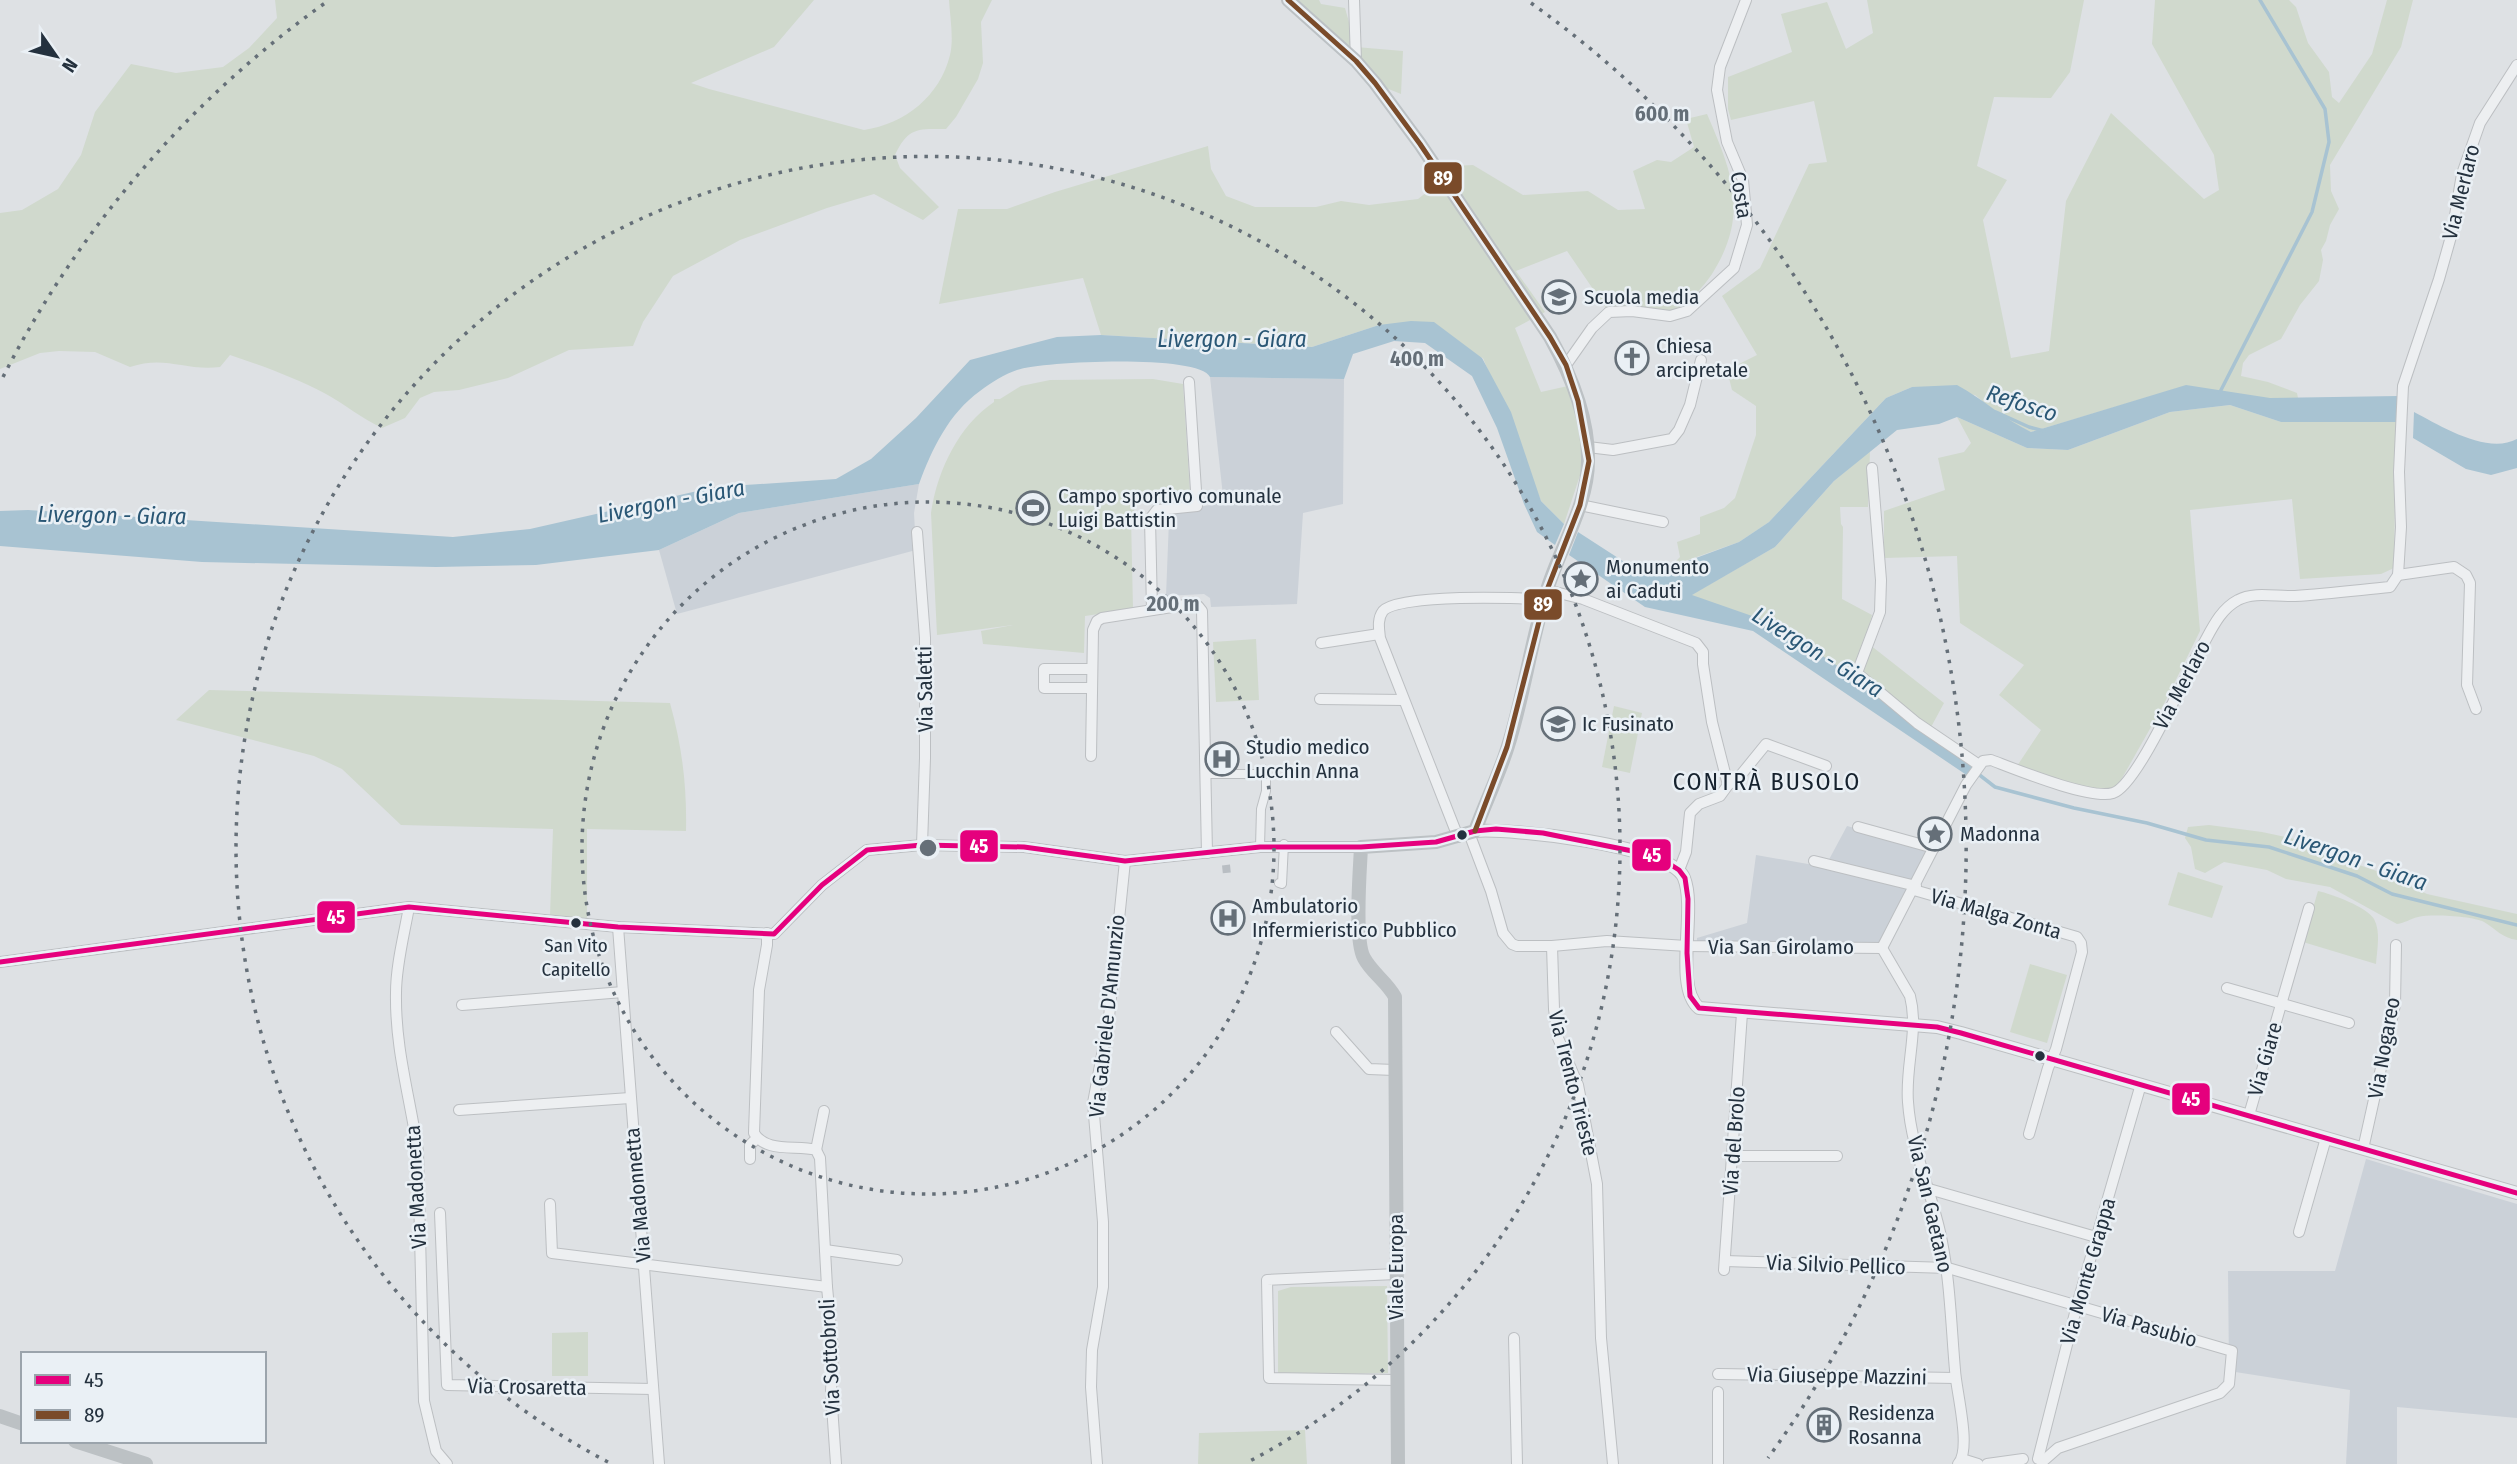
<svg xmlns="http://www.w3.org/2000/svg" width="2517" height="1464" font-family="'Fira Sans Condensed',sans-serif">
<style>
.built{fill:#cbd1d8}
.green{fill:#d0d9cd}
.water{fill:#a8c3d2}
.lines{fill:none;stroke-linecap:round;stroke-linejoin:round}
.stream{stroke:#a8c3d2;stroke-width:3.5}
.pedestrian-tunnel{stroke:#b9bec3;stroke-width:8;stroke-dasharray:8 4;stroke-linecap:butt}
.pedestrian-casing{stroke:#bcbfc2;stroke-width:10}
.minor-casing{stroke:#bcbfc2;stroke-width:12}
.tertiary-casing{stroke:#bcbfc2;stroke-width:14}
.pedestrian{stroke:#edeff1;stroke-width:8}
.minor{stroke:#edeff1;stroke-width:10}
.tertiary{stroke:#edeff1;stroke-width:12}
.secondary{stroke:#bcc1c4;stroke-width:14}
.bus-1-casing{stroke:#eaf0f5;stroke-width:10}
.bus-2-casing{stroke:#eaf0f5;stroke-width:10}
.bus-1{stroke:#e5007d;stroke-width:5}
.bus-2{stroke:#7a4b2a;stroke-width:5}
.ring{fill:none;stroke:#656f78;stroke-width:3.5;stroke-dasharray:3.5 7}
.bus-dot{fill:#24313e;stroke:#eaf0f5;stroke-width:2.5}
.labels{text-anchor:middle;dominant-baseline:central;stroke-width:5;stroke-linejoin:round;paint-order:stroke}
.bus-label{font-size:19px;fill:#24313e;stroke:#eaf0f5}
.street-label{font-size:21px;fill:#24313e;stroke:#eaf0f5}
.poi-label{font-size:21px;fill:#24313e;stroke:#eaf0f5;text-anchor:start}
.water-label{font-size:23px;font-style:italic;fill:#2a5775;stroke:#eaf0f5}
.quarter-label{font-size:24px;letter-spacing:2px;fill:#16222e;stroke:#eaf0f5}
.centre{fill:#656f78;stroke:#eaf0f5;stroke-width:3.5}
.ring-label{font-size:21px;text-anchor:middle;font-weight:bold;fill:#656f78;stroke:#eaf0f5;stroke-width:5;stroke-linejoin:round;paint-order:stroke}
.line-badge{stroke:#eaf0f5;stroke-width:2.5}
.badge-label{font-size:19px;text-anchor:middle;font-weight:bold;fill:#fff}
</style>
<rect width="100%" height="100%" fill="#dee1e4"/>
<g class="built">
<polygon points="1210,377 1344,379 1343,504 1303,513 1297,604 1211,607 1210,598 1204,594 1166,596 1169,520 1179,510 1217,504 1223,496"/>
<polygon points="919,484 914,513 916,550 677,614 659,550 739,513"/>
<polygon points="1847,826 1930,848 1885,940 1876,944 1697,946 1697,938 1747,923 1756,855 1825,867"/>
<polygon points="2366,1159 2517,1204 2517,1418 2397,1407 2397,1464 2346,1464 2350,1390 2229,1371 2228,1271 2335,1271"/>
</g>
<g class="green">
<path d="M275 0H814L774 47 691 83 709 89 864 130C905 124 940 96 950 55 954 39 950 17 949 0H992L981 22 983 63 978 79 956 117 946 129C918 129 908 127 895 155L900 168 939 207 923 220 874 194 827 208 740 240 673 276 643 322 633 346 569 350 508 378 459 390 434 392 420 398 405 418 382 428C361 418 346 405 326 394 296 378 263 366 230 355L220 367C184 371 165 355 130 367L95 352 59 351 40 353 0 369V213L22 210 58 189 81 155 95 112 131 64 176 73 223 67 249 48 277 18Z"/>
<polygon points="1284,0 1319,0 1321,4 1345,8 1356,47 1403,51 1401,94 1376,84"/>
<polygon points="1867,0 2084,0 2070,72 2051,98 1994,97 1977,166 2007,180 1983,220 2011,358 2049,351 2066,201 2111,113 2204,199 2219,190 2214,155 2152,44 2155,0 2289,0 2296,7 2308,43 2329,72 2332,97 2339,103 2372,54 2387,0 2413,0 2401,47 2330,165 2331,191 2339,209 2330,225 2326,241 2321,250 2323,260 2319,281 2300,305 2281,339 2249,355 2243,363 2241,376 2268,382 2297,393 2298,398 2270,399 2185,386 2031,432 2007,421 1975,395 1912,387 1886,398 1769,522 1739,542 1671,566 1680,557 1677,542 1700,534 1700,517 1724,508 1735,498 1756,435 1756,406 1732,390 1727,370 1757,355 1722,296 1760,268 1809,164 1827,162 1814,101 1731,120 1728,109 1728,77 1792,52 1781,14 1827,2 1846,49 1873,33"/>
<path d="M1707 114C1733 174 1749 215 1712 274 1703 287 1688 305 1673 310 1658 316 1624 311 1608 311L1567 251 1516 271 1545 312 1515 328 1541 392 1568 386 1586 457 1564 524 1541 501 1483 358 1379 325 1312 347 1101 335 1083 278 939 304 958 209H1007L1055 192 1208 146 1211 169 1226 196 1255 207H1316L1341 201 1369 205 1418 199 1432 188 1438 180 1440 183 1458 174 1453 166 1473 165 1523 195 1588 191 1618 210 1645 209 1633 171 1657 160 1671 162 1694 147 1686 119Z"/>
<path d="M1153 379 1183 384 1190 492C1166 495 1140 491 1131 517L1133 609 1085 616 1084 653 983 644 981 631 1013 625 937 635 931 513C937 472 958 426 994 402V399H1000L1021 386 1050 380Z"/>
<path d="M2230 405 2281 422H2396L2394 568 2381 574 2300 579 2292 499 2190 510 2200 631 2164 704 2121 780 2114 787C2090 796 2041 775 2017 766L2041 730 1999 695 2024 665 1960 623 1957 556 1884 558V511L1945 490 1938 458 1964 452 1971 443 1957 417 2027 448 2068 450 2170 412Z"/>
<polygon points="1870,451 1868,507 1840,507 1841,524 1843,527 1842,599 1872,615 1865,641 1944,703 1930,729 1691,595 1775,547 1834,481"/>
<polygon points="1256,639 1259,700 1216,702 1213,642"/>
<path d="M209 690 670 703C682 746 687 786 686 831L587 829V919L550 916 553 829 401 825 342 769 314 756 176 720Z"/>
<polygon points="1614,706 1642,713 1630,773 1602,767"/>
<path d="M2209 825 2262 832 2304 841 2322 852 2385 874 2427 894 2517 914V940C2502 938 2496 929 2484 922 2472 916 2431 914 2418 917 2410 919 2405 923 2397 924L2330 887 2286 879 2267 870 2224 862 2205 873 2195 869 2191 847 2185 838 2188 827Z"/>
<polygon points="2178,872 2223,886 2212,918 2168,905"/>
<path d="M2318 891C2332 894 2367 907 2374 919 2381 932 2377 950 2376 964L2303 942Z"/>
<polygon points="2030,964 2067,975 2047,1043 2010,1032"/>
<polygon points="1387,1286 1388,1373 1278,1375 1278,1291 1291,1287"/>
<polygon points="588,1332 588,1376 552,1376 552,1333"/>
<polygon points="1305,1430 1307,1464 1198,1464 1199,1433"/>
</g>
<g class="water">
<path d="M1411 321 1434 322 1482 358 1511 412 1541 501 1564 524 1555 545 1537 532 1524 504 1497 428 1472 376 1425 343 1394 341 1353 354 1344 379 1210 377C1200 354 1043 361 1017 370 1005 374 990 383 980 391 949 413 932 449 919 484L739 513 659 550 536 565 436 567 202 562 0 546V511L28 510 453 537 530 529 715 487 836 479 871 459 916 418 970 360 1057 337 1101 335 1312 347 1379 325Z"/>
<path d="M1957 385C1983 399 2004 419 2031 432L2186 385 2270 398 2398 396 2396 422H2281L2230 405 2170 412 2068 450 2027 448 1957 417 1939 424 1897 430 1834 481 1775 547 1692 595 1775 624 1976 759 1968 776 1753 631 1645 607 1569 555 1578 532 1629 565 1669 568 1739 542 1769 522 1886 398 1912 387Z"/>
<path d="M2414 412C2441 426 2487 455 2517 439V468L2491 475 2466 469 2413 438Z"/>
</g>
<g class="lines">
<g class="stream">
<polyline points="2220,392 2312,212 2329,142 2325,109 2260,0"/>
<polyline points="1996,412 2029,427 2044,431"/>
<polyline points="1977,773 1995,787 2074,808 2147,823 2206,840 2269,847 2357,876 2392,894 2517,925"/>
</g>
<polyline class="pedestrian-tunnel" points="1226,865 1227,875"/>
<defs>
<g id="pedestrian">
<polyline points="1206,774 1266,774 1266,791 1261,809 1260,847"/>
<polyline points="1279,883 1282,884 1284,844"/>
</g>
<g id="minor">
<polyline points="1354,0 1356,61"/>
<polyline points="1566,365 1592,328 1609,312 1632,311 1670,316 1687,311 1734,268 1747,225 1743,180 1727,142 1717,90 1720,67 1746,0"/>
<polyline points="1588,447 1613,450 1672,439 1679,430 1690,405 1701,360"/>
<polyline points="1872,468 1881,580 1880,612 1857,673 1917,723 1979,765"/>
<polyline points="1580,505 1663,522"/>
<polyline points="917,532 925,638 925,758 922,845"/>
<polyline points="2398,575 2454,567 2466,575 2470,583 2467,685 2476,709"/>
<polyline points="1547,590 1583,599 1696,643 1703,652 1703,664 1712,722 1728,785"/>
<polyline points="1152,610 1150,519 1157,510 1197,506 1189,382"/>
<polyline points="1321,643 1379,634"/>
<polyline points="1092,688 1044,688 1044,669 1092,669"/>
<polyline points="1320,699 1403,700"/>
<polyline points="1091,756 1093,630 1097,621 1102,618 1191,604 1198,606 1202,611 1207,853"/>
<polyline points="1858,827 1934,848"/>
<polyline points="1469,833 1491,891 1503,933 1512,944 1517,946 1552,946 1554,1009 1558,1038 1578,1085 1597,1184 1601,1338 1613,1464"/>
<path d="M1458 837 1380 638C1379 629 1377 619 1383 611 1398 594 1519 597 1544 600"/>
<polyline points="1814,861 1916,886"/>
<polyline points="1679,870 1686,852 1690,813 1699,804 1720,796 1728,785 1740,776 1766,744 1826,766"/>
<polyline points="1914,890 2077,937 2081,943 2082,952 2056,1049 2048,1068 2029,1134"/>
<path d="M409 907C404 935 396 965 396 993 395 1049 410 1097 418 1152L424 1401 436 1451 447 1464"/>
<polyline points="618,927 659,1464"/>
<path d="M767 933V945L759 990 754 1133C766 1153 795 1145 816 1150L820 1158 827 1287 833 1350 831 1391 836 1464"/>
<polyline points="1552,946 1607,941 1687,946 1882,948"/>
<path d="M1882 948 1966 785 1983 761 1991 760C2015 769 2090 800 2113 793 2137 786 2185 675 2200 650 2211 631 2219 610 2238 600 2254 591 2277 597 2295 596 2327 594 2359 590 2390 587L2398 575 2401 527 2399 472 2403 386 2439 279 2452 233 2462 174 2480 123 2517 65"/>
<path d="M1882 948 1910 996C1919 1031 1905 1066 1908 1102 1911 1147 1930 1188 1940 1232 1950 1277 1951 1324 1955 1370 1956 1391 1972 1449 1958 1464"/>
<polyline points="0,962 409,907 618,927 774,934 822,885 867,850 922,845 1024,847 1125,861 1260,847 1361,847"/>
<polyline points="2227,988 2349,1023"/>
<polyline points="462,1005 623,992"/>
<polyline points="1336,1032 1369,1069 1394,1070"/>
<polyline points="459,1110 630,1098"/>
<polyline points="2249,1115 2309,908"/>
<polyline points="2363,1149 2395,1005 2396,945"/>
<polyline points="816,1150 824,1111"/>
<polyline points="1733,1156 1837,1156"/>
<polyline points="750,1159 750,1145 757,1138"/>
<polyline points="1929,1189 2096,1237"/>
<polyline points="550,1204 552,1253 827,1287"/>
<polyline points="440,1213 447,1385 653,1389"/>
<polyline points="2299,1232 2326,1138"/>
<polyline points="825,1250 897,1260"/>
<polyline points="1725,1261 1948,1268 2232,1351 2229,1384 2220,1393 2058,1448 2042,1462"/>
<polyline points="1724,1270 1742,1013"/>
<polyline points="1396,1274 1267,1280 1269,1378 1398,1380"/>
<polyline points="1514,1338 1517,1464"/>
<polyline points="1718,1374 1955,1378"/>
<polyline points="1962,1459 1978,1464"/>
<polyline points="2038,1459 2077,1305 2141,1084"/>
<polyline points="1097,1464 1091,1387 1092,1350 1103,1287 1103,1222 1093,1103 1109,1017 1125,861"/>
<polyline points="1718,1464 1718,1392"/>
<polyline points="1987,1464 2023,1459"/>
</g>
<path id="tertiary" d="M1475 831C1510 828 1671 845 1684 878 1697 910 1673 986 1699 1008L1937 1027 1961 1033 2517 1193"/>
</defs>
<use href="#pedestrian" class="pedestrian-casing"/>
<use href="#minor" class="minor-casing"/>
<use href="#tertiary" class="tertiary-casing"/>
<use href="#pedestrian" class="pedestrian"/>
<use href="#minor" class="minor"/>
<use href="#tertiary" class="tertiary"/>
<g class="secondary">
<path d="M1288 0 1356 61 1375 83 1420 144 1550 337C1570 373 1588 416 1588 458 1589 504 1560 547 1547 590 1531 641 1524 695 1508 746 1499 775 1485 803 1475 831L1436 842 1361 847C1360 870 1354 940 1364 958 1372 973 1387 982 1395 997L1398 1464"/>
<polyline points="0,1416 23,1424"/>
<polyline points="75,1441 146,1464"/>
</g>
<defs>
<polyline id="bus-1" points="0,962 409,907 618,927 774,934 822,885 867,850 922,845 1024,847 1125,861 1260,847 1361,847 1436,842 1475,831 1496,829 1543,833 1657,856 1679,870 1685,878 1688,899 1687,953 1690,996 1699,1008 1937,1027 1961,1033 2517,1193"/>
<polyline id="bus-2" points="1288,0 1356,61 1375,83 1420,144 1550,337 1566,365 1578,401 1589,461 1580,505 1547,590 1507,747 1475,831"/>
</defs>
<use href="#bus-1" class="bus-1-casing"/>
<use href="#bus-2" class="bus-2-casing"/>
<use href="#bus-1" class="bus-1"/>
<use href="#bus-2" class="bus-2"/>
</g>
<g class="ring">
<circle cx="928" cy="848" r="346"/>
<path d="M608 1462A692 692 0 1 1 1248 1462"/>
<path d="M3 377A1038 1038 0 0 1 325 3M1531 3A1038 1038 0 0 1 1768 1458"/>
</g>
<defs>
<symbol id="school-ring" viewBox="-11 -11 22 22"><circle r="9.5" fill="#eaf0f5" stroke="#656f78" stroke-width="1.5"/><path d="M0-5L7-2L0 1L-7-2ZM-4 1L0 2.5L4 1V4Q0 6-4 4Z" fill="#656f78"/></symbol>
<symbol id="church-ring" viewBox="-11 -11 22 22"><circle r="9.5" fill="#eaf0f5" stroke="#656f78" stroke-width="1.5"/><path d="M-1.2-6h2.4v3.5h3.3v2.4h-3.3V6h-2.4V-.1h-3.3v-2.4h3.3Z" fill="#656f78"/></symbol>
<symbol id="stadium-ring" viewBox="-11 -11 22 22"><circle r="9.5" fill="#eaf0f5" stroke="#656f78" stroke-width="1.5"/><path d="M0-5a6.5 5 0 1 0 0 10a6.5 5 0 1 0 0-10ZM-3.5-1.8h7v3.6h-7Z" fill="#656f78"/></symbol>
<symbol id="sight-ring" viewBox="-11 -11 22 22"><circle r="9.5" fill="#eaf0f5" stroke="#656f78" stroke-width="1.5"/><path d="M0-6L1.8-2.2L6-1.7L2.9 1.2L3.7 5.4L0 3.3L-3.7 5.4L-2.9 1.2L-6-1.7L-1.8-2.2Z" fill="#656f78"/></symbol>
<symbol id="hospital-ring" viewBox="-11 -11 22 22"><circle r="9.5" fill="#eaf0f5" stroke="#656f78" stroke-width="1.5"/><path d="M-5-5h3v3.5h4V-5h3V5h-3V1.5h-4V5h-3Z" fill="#656f78"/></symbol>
<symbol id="building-ring" viewBox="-11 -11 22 22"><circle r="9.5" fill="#eaf0f5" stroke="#656f78" stroke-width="1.5"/><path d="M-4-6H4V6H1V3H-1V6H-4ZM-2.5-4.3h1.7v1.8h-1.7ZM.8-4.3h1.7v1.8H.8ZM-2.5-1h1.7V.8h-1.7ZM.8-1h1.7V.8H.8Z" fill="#656f78"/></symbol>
</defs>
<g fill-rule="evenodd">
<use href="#school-ring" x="1540" y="278" width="38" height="38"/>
<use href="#church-ring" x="1613" y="339" width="38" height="38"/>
<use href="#stadium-ring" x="1014" y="489" width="38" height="38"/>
<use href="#sight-ring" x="1562" y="560" width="38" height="38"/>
<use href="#school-ring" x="1539" y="705" width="38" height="38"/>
<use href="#hospital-ring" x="1203" y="740" width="38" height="38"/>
<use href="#sight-ring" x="1916" y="815" width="38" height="38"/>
<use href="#hospital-ring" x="1209" y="899" width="38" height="38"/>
<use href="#building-ring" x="1805" y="1406" width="38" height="38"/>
</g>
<g class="bus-dot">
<circle cx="1462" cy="835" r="6"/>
<circle cx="576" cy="923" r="6"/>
<circle cx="2040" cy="1056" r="6"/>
</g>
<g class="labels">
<g class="bus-label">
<text x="576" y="945">San Vito<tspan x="576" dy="24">Capitello</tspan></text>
</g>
<g class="street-label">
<text transform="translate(2461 192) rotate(-76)">Via Merlaro</text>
<text transform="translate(1741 195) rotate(81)">Costa</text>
<text transform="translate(2182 685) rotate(-62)">Via Merlaro</text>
<text transform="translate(925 689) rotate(-91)">Via Saletti</text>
<text transform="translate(1996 914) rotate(16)">Via Malga Zonta</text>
<text x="1781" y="947">Via San Girolamo</text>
<text transform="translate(1107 1016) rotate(-84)">Via Gabriele D'Annunzio</text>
<text transform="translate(2384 1048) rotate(-80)">Via Nogareo</text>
<text transform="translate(2265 1059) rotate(-74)">Via Giare</text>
<text transform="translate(1573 1083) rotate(76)">Via Trento Trieste</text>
<text transform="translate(1734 1141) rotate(-86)">Via del Brolo</text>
<text transform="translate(416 1187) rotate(-93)">Via Madonetta</text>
<text transform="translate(638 1195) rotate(-95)">Via Madonnetta</text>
<text transform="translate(1930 1204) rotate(77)">Via San Gaetano</text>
<text transform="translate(1836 1265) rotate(2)">Via Silvio Pellico</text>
<text transform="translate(1396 1267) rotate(-90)">Viale Europa</text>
<text transform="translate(2088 1271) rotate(-74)">Via Monte Grappa</text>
<text transform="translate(2149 1327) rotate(16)">Via Pasubio</text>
<text transform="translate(830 1357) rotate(-93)">Via Sottobroli</text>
<text transform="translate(1837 1376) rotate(1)">Via Giuseppe Mazzini</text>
<text transform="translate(527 1387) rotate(1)">Via Crosaretta</text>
</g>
<g class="poi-label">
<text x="1584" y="297">Scuola media</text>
<text x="1656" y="346">Chiesa<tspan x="1656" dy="24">arcipretale</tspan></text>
<text x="1058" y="496">Campo sportivo comunale<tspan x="1058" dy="24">Luigi Battistin</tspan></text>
<text x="1606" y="567">Monumento<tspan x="1606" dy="24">ai Caduti</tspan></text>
<text x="1582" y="724">Ic Fusinato</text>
<text x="1246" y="747">Studio medico<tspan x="1246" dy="24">Lucchin Anna</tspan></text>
<text x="1960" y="834">Madonna</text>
<text x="1252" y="906">Ambulatorio<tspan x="1252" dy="24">Infermieristico Pubblico</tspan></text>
<text x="1848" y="1413">Residenza<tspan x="1848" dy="24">Rosanna</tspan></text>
</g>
<g class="water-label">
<text x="1232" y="339">Livergon - Giara</text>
<text transform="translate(2022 403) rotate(18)">Refosco</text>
<text transform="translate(671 501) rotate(-11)">Livergon - Giara</text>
<text transform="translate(112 515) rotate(1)">Livergon - Giara</text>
<text transform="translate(1818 652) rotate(32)">Livergon - Giara</text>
<text transform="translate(2356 859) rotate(19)">Livergon - Giara</text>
</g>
<g class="quarter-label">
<text x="1767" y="782">CONTRÀ BUSOLO</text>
</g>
</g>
<circle cx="928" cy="848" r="10" class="centre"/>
<g class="ring-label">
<text x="1662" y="121">600 m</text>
<text x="1417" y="366">400 m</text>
<text x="1173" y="611">200 m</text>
</g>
<g class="line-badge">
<rect x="1423" y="161" width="40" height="34" rx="7" fill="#7a4b2a"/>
<rect x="1523" y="588" width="40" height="33" rx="7" fill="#7a4b2a"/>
<rect x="959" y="829" width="40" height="34" rx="7" fill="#e5007d"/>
<rect x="1631" y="838" width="41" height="34" rx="7" fill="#e5007d"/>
<rect x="316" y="900" width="40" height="34" rx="7" fill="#e5007d"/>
<rect x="2171" y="1082" width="40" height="34" rx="7" fill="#e5007d"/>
</g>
<g class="badge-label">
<text x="1443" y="185">89</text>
<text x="1543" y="611">89</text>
<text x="979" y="853">45</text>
<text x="1652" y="862">45</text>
<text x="336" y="924">45</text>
<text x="2191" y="1106">45</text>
</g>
<rect x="21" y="1352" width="245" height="91" fill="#eaf0f5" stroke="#9ba4ac" stroke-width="2"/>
<rect x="35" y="1375" width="35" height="10" fill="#e5007d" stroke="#9ba4ac" stroke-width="2"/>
<text x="84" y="1387" font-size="21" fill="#24313e">45</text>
<rect x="35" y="1410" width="35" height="10" fill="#7a4b2a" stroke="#9ba4ac" stroke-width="2"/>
<text x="84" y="1422" font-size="21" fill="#24313e">89</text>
<g transform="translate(56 56) rotate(124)" stroke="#eaf0f5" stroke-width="5" paint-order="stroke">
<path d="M0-5L12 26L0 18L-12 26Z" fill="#24313e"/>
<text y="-10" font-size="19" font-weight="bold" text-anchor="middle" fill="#24313e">N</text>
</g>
</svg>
